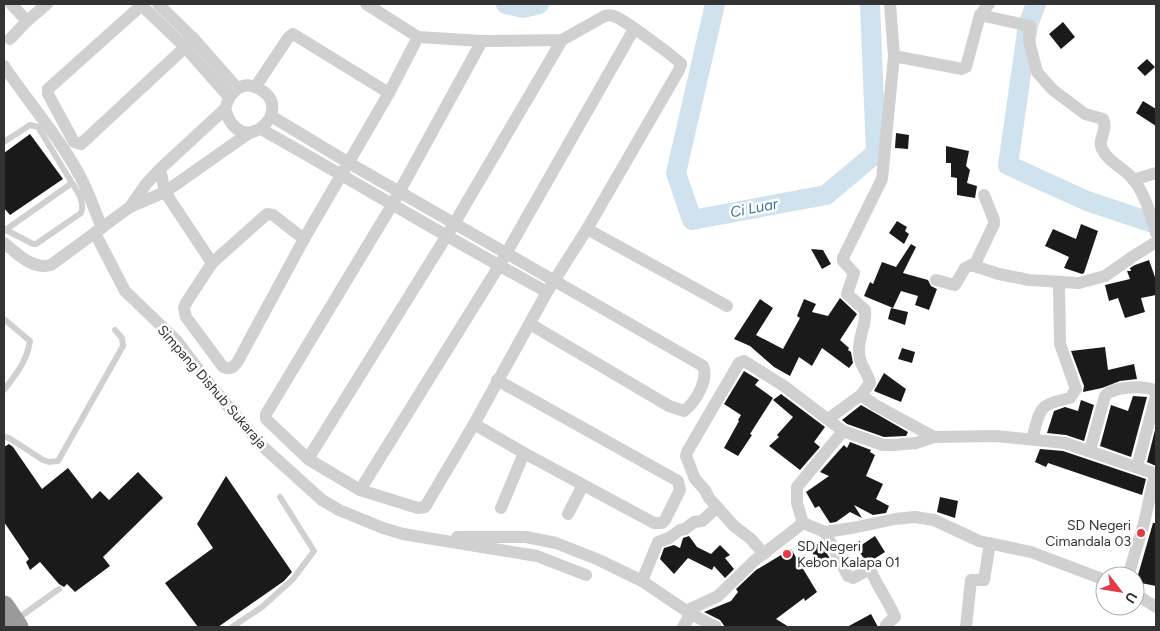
<svg xmlns="http://www.w3.org/2000/svg" width="1160" height="631" font-family="Figtree,sans-serif">
<style>
.lines{fill:none;stroke-linecap:round;stroke-linejoin:round}
.river{stroke:#cfe2ee;stroke-width:20}
.building{fill:#1a1a1a}
.lane{stroke:#d0d0d0;stroke-width:6}
.street{stroke:#d0d0d0;stroke-width:12}
.highway{stroke:#9a9a9a;stroke-width:21}
.poi-dot{fill:#e63946;stroke:#fff;stroke-width:2}
.labels{text-anchor:middle;dominant-baseline:central;stroke-width:5;stroke-linejoin:round;paint-order:stroke}
.street-label{font-size:14px;fill:#333;stroke:#fff}
.poi-label{font-size:14px;fill:#333;stroke:#fff;text-anchor:end}
.water-label{font-size:15px;font-style:italic;fill:#3f7597;stroke:#fff}
</style>
<rect width="100%" height="100%" fill="#fff"/>
<g class="lines">
<g class="river">
<polyline points="506,4 523,8 539,4"/>
<polyline points="715,4 676,173 692,220 826,195 876,153 870,4"/>
<polyline points="1036,4 1028,25 1008,165 1087,201 1156,224"/>
</g>
</g>
<g class="building">
<polygon points="1063,22 1075,37 1061,49 1049,34"/>
<polygon points="1147,59 1155,67 1145,76 1137,68"/>
<polygon points="1143,101 1156,109 1156,126 1136,113"/>
<polygon points="896,133 909,135 908,149 895,148"/>
<polygon points="30,134 63,179 10,215 4,208 4,153"/>
<polygon points="946,146 969,151 966,166 970,170 967,183 977,186 975,198 957,195 957,178 951,177 951,163 946,163"/>
<polygon points="897,221 907,227 905,231 909,234 904,244 889,233"/>
<polygon points="1081,224 1098,231 1084,273 1082,274 1064,268 1069,257 1045,246 1053,229 1076,239"/>
<polygon points="911,244 916,247 903,273 928,280 931,286 937,289 929,310 915,305 918,296 901,291 893,308 864,296 870,282 873,284 882,262 896,267"/>
<polygon points="811,249 823,250 831,264 822,269"/>
<polygon points="1149,260 1156,280 1156,295 1141,298 1145,312 1125,318 1118,298 1109,301 1105,285 1130,279 1127,271 1131,271 1130,268 1135,265"/>
<polygon points="840,298 857,314 840,340 849,348 848,350 851,352 853,363 849,368 822,348 812,366 799,357 790,376 774,367 750,346 734,339 760,299 773,308 756,335 783,349 800,318 797,316 804,299 816,304 812,312 828,316"/>
<polygon points="891,308 908,312 905,325 888,319"/>
<polygon points="1105,347 1108,370 1134,364 1137,379 1120,381 1102,388 1083,392 1084,386 1071,351"/>
<polygon points="902,348 915,352 912,363 898,359"/>
<polygon points="744,371 759,380 755,385 773,398 750,434 752,435 738,456 724,448 739,421 738,420 741,415 724,404"/>
<polygon points="884,373 906,389 901,402 874,391"/>
<polygon points="781,394 825,427 814,442 820,447 800,470 769,446 779,437 777,435 793,417 773,400"/>
<polygon points="1133,396 1147,397 1131,457 1100,446 1111,405 1128,411"/>
<polygon points="1081,400 1094,405 1084,441 1066,435 1047,433 1054,411 1065,407 1078,411"/>
<polygon points="861,405 908,432 906,436 884,437 847,424 842,420"/>
<polygon points="1156,426 1156,466 1147,462"/>
<polygon points="850,442 871,450 870,452 875,455 866,476 883,484 876,499 889,506 886,513 873,515 854,505 862,518 850,512 836,522 830,523 819,506 815,508 806,492 829,476 820,472 844,445 847,448"/>
<polygon points="9,444 13,447 42,489 68,468 92,499 100,491 109,500 138,472 163,498 103,557 110,566 75,592 67,584 64,587 59,584 40,562 30,570 26,562 29,559 4,522 4,447"/>
<polygon points="1040,449 1063,451 1146,479 1142,495 1048,463 1046,467 1035,462"/>
<polygon points="226,476 292,572 284,581 218,627 198,627 165,583 213,548 197,524"/>
<polygon points="940,497 958,501 955,518 937,512"/>
<polygon points="1153,523 1156,523 1156,586 1136,582"/>
<polygon points="689,536 697,547 711,554 720,545 730,555 725,558 734,569 725,578 714,566 712,570 688,558 674,574 660,559 664,548 674,545 680,548 683,538"/>
<polygon points="875,536 885,552 871,561 866,562 857,548"/>
<polygon points="821,542 830,559 819,565 810,548"/>
<polygon points="791,549 817,592 805,601 804,598 776,619 789,627 725,627 720,620 704,612 731,601 738,592 736,589 756,570"/>
<polygon points="871,614 878,627 847,627"/>
</g>
<g class="lines">
<g class="lane">
<polyline points="4,142 30,125 38,127 72,183 4,231"/>
<path d="M4 229 33 244H36L81 213C85 202 78 192 72 183"/>
<path d="M4 319 30 341C27 361 16 374 4 390"/>
<polyline points="4,437 9,438 43,460 49,462 58,461 123,346 122,338 115,330"/>
<polyline points="17,619 59,589"/>
<polyline points="232,627 262,607 293,579 314,551 280,497"/>
</g>
<g class="street">
<polyline points="11,4 27,21"/>
<polyline points="140,4 185,47 229,97"/>
<polyline points="143,4 48,89 48,94 74,142 81,144 194,39"/>
<polyline points="158,4 194,39 237,88"/>
<path d="M366 4 418 37 482 41 562 40 603 17C606 15 610 15 614 16 623 19 675 57 681 64L679 70 587 229 547 292 474 424 428 502 425 507 418 508 360 490 308 459 266 419V414L392 205 482 41"/>
<polyline points="980,15 989,4"/>
<polyline points="10,39 27,21 47,4"/>
<path d="M894 56 962 69 966 67 980 15 1030 26 1029 41 1037 72 1053 90 1085 114 1103 119C1109 129 1097 139 1102 149 1108 162 1124 168 1133 179 1145 194 1151 215 1156 233"/>
<path d="M4 66C29 103 60 138 81 178 89 193 95 211 102 228"/>
<polyline points="256,86 288,38 293,34 389,93 418,37"/>
<path d="M271 116 349 163 703 366C709 380 695 403 684 411L669 406 530 324"/>
<path d="M261 129C357 183 451 240 547 292"/>
<path d="M160 169 165 192 212 263 186 303 184 308 186 317 223 367C231 370 234 367 238 361L304 239 389 93"/>
<polyline points="1133,180 1156,173"/>
<path d="M130 207 146 184 160 169 225 109C230 91 243 78 261 90 296 111 240 162 225 109"/>
<polyline points="587,229 727,306"/>
<polyline points="95,233 125,291 176,340 211,386 261,445 322,500 339,510 383,528 403,534 537,556 586,575"/>
<path d="M4 243C18 254 32 270 51 265L130 207 165 192 249 133"/>
<polyline points="212,263 267,214 273,215 304,239"/>
<polyline points="974,266 994,224 994,220 984,195"/>
<polyline points="936,280 955,285 965,268 971,265 999,274 1029,280 1079,283 1105,276 1132,257 1156,242"/>
<polyline points="861,395 875,405 934,437"/>
<path d="M828 419 861 395 870 383C868 371 858 365 859 349 859 335 867 323 865 310L847 294 854 273 843 261V258L882 179 894 56 890 4"/>
<polyline points="474,424 524,453 654,523 662,523 665,520 680,490 678,481 497,380"/>
<path d="M1032 439C1041 408 1037 405 1070 398L1076 389 1060 344 1059 282"/>
<path d="M1090 450 1105 396C1113 386 1146 385 1156 391"/>
<polyline points="308,459 454,224 562,40"/>
<polyline points="1137,467 1156,396"/>
<polyline points="360,490 499,266 634,29"/>
<polyline points="717,507 734,526 751,539 764,554"/>
<polyline points="501,508 524,453"/>
<polyline points="568,514 583,485"/>
<polyline points="803,523 797,503 797,487 843,431 883,445 893,445 916,443 934,437 996,436 1065,443 1156,474"/>
<path d="M825 532 848 576 853 578 870 569C877 586 888 600 895 617L886 625 888 627"/>
<polyline points="457,537 526,537 556,543 599,560 642,581 691,614 716,627"/>
<polyline points="1128,576 1144,523 1155,474"/>
<polyline points="642,581 658,542 669,538 680,530 685,529 694,522 702,521 717,507 709,498 705,490 695,479 686,456 687,452 739,363 744,361 784,386 843,431"/>
<polyline points="1135,594 1156,607"/>
<polyline points="686,611 718,596 754,561 803,523 825,532 852,528 895,519 915,517 934,520 979,541 1031,552 1105,580"/>
<polyline points="683,627 691,614"/>
<polyline points="966,627 971,580 984,580 990,543"/>
</g>
<polyline class="highway" points="4,606 18,627"/>
</g>
<g class="poi-dot">
<circle cx="1141" cy="533" r="5"/>
<circle cx="787" cy="554" r="5"/>
</g>
<g class="labels">
<g class="street-label">
<text transform="translate(212 387) rotate(49)">Simpang Dishub Sukaraja</text>
</g>
<g class="poi-label">
<text x="1131" y="525">SD Negeri<tspan x="1131" dy="16">Cimandala 03</tspan></text>
<text x="797" y="546" text-anchor="start">SD Negeri<tspan x="797" dy="16">Kebon Kalapa 01</tspan></text>
</g>
<g class="water-label">
<text transform="translate(754 208) rotate(-11)">Ci Luar</text>
</g>
</g>
<rect width="1160" height="631" fill="none" stroke="#333333" stroke-width="10"/>
<g transform="translate(1120 591) rotate(121)"><circle r="24" fill="#ffffff" stroke="#adadad"/>
<path d="M0-4L9 19L0 12L-9 19Z" fill="#e63946"/>
<text y="-8" font-size="14" font-weight="bold" text-anchor="middle" fill="#333333">U</text>
</g>
</svg>
